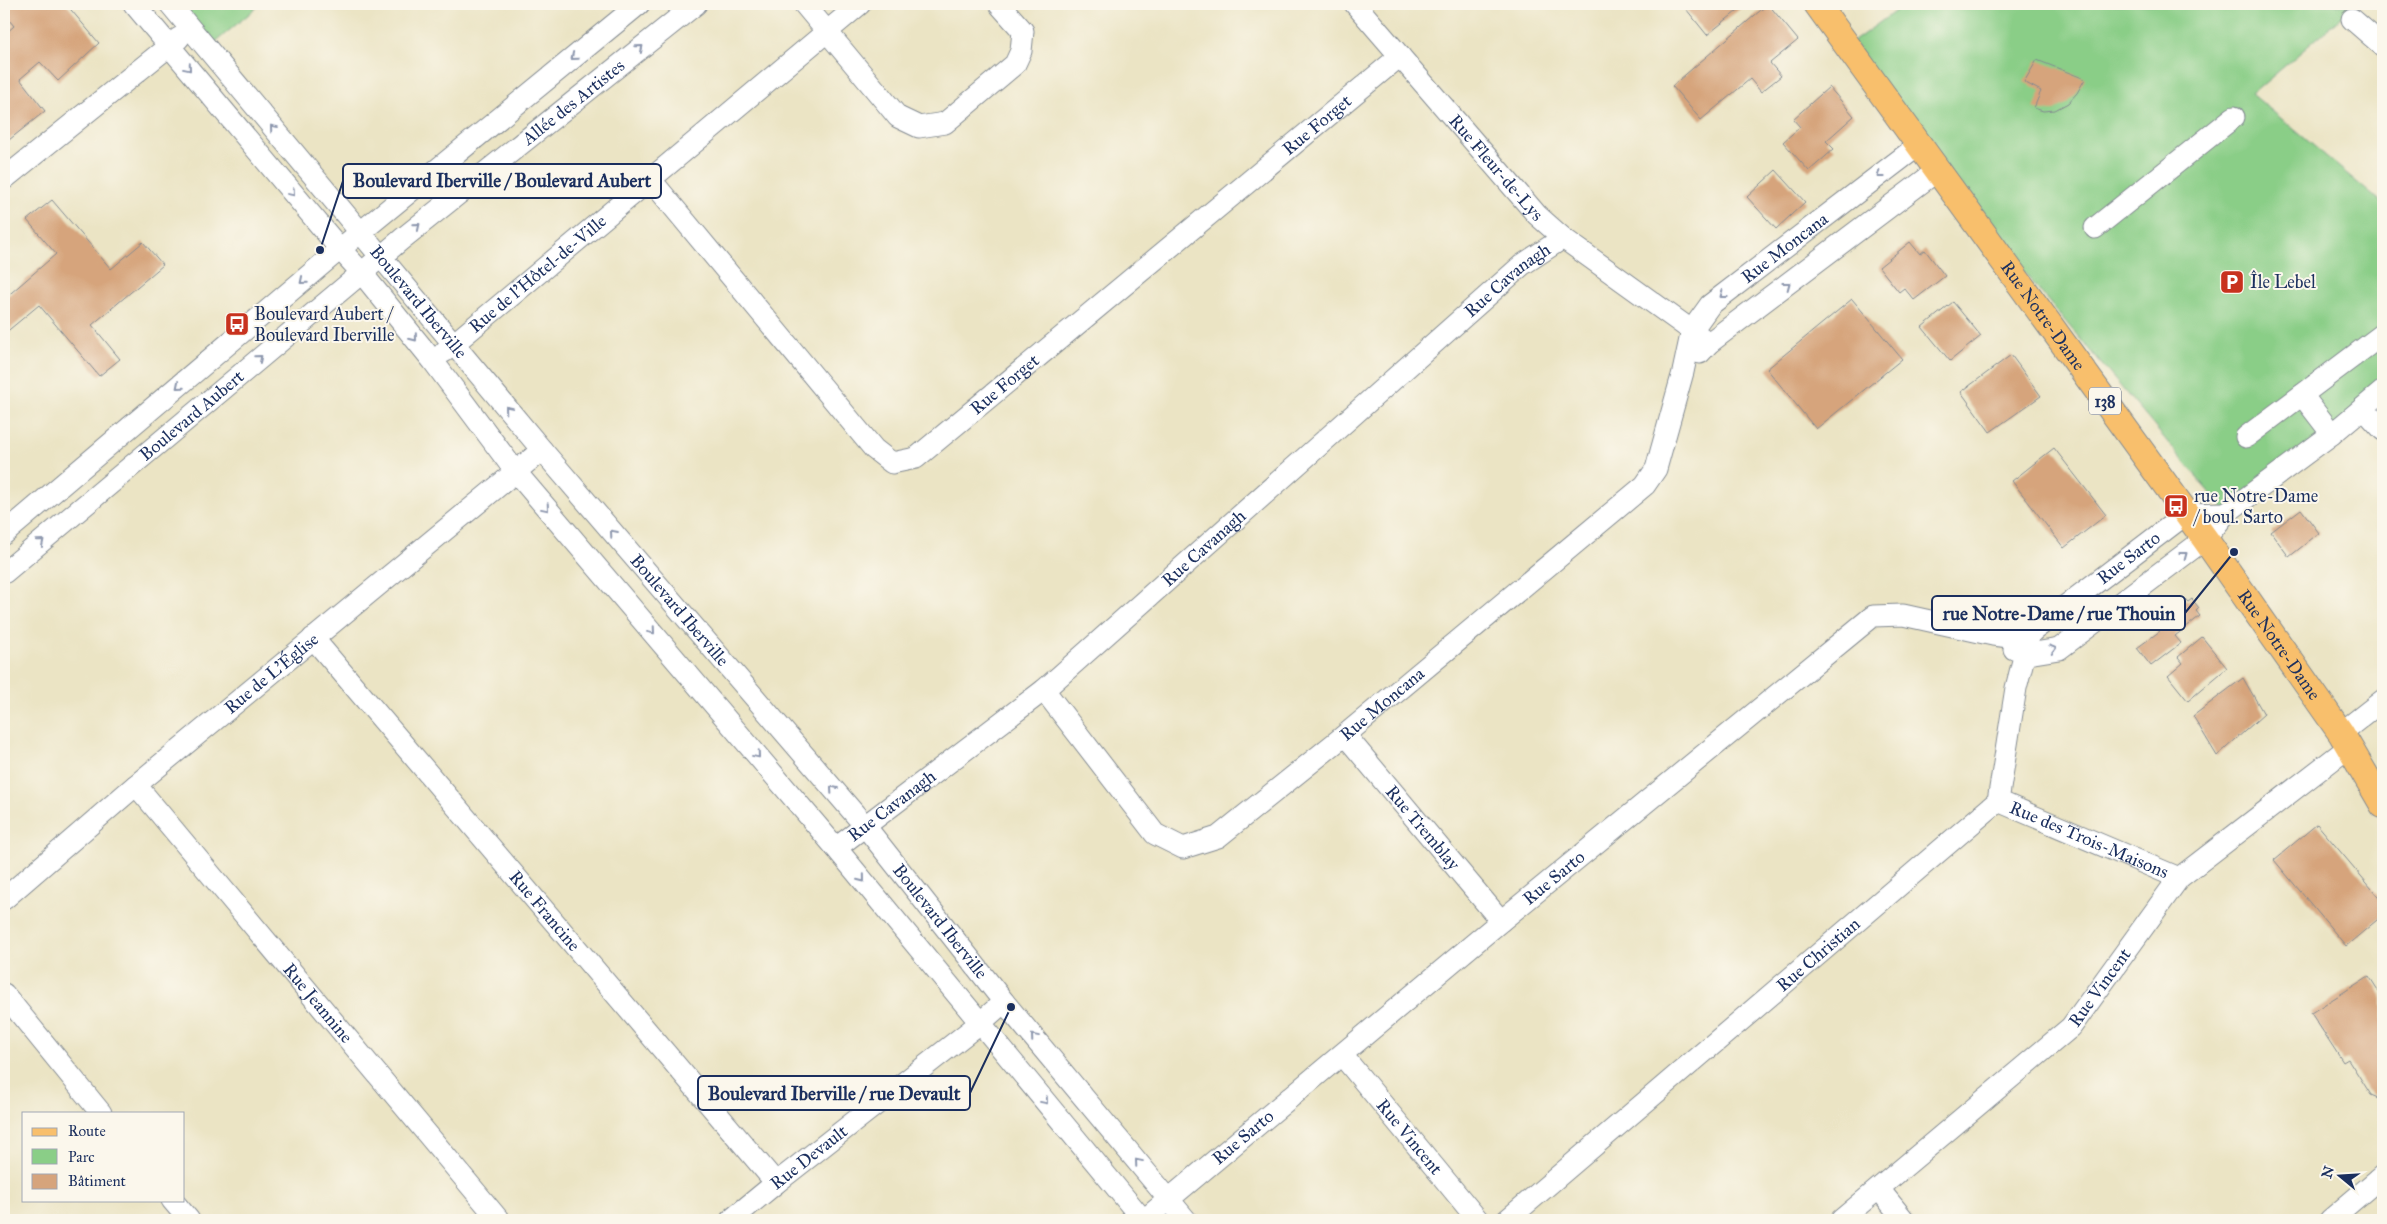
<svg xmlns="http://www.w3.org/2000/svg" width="2387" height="1224" font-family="'IM FELL Great Primer',serif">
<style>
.green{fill:#8ace87;stroke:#527e72}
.building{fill:#d6a47c}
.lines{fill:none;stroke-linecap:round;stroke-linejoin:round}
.minor-casing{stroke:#838a91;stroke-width:23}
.major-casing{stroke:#838a91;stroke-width:28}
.minor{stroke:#fff;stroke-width:21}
.major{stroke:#f8bf6c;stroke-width:26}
.oneway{stroke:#8d97ae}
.labels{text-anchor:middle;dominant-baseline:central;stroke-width:4;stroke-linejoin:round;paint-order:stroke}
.shield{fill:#fbf7ec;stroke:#5e6b89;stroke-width:1}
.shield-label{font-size:16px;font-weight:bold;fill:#1b2f5e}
.street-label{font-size:18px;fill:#1b2f5e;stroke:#fbf7ec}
.poi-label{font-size:18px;fill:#1b2f5e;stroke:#fbf7ec;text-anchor:start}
.leader{fill:none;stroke:#1b2f5e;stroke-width:2}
.callout-dot{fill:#1b2f5e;stroke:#fbf7ec;stroke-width:2}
.callout{fill:#fbf7ec;stroke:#1b2f5e;stroke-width:2}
.callout-label{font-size:19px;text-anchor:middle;font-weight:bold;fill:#1b2f5e}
</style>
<rect width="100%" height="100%" fill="#fbf7ec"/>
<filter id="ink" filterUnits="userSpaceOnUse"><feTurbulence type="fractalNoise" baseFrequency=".02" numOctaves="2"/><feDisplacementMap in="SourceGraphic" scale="10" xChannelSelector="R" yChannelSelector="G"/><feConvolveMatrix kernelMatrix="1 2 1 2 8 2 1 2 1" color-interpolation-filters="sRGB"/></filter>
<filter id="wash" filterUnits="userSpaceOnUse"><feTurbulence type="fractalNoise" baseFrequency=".0096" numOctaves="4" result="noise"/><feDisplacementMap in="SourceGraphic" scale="20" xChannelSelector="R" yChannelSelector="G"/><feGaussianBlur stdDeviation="1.12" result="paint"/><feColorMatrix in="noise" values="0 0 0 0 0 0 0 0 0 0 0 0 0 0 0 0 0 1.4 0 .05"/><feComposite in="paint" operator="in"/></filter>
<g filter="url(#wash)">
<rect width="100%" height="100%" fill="#ebe4c4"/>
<g class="green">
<polygon points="169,4 261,4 207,49"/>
<polygon points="1905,4 2357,4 2252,94 2383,204 2383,398 2231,517 2021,269 1850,44"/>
</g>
<g id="blocks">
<g class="building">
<polygon points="7,4 66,4 99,43 58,81 40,62 20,79 45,111 4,144 4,35 14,26 4,14 4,6"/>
<polygon points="1682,4 1746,4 1707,35"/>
<polygon points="1768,4 1798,40 1770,63 1781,76 1761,92 1750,79 1701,120 1672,86"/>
<polygon points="2037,60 2085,79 2077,93 2068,103 2055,110 2043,111 2034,108 2041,91 2024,82"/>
<polygon points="1829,87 1854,116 1826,141 1834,149 1809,171 1783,142 1800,127 1793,119"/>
<polygon points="1776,170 1805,202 1776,229 1747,197"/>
<polygon points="52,200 111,269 143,242 163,265 92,325 120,359 99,376 39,305 4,334 4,299 56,254 27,220"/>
<polygon points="1910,242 1920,254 1925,250 1945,276 1914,300 1904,288 1899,292 1879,267"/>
<polygon points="1852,299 1902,359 1816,429 1767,369"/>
<polygon points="1953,302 1981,336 1950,361 1922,327"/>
<polygon points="2011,355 2041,396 1990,432 1961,392"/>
<polygon points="2054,448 2106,515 2064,548 2012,481"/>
<polygon points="2301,509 2319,533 2289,557 2271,532"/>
<polygon points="2183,597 2188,602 2192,599 2199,608 2196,611 2200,616 2175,636 2181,643 2151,666 2137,648 2160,631 2156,626 2161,622 2157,617"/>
<polygon points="2202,637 2227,668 2188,701 2168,676 2183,663 2178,657"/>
<polygon points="2243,678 2264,714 2217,756 2193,716"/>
<polygon points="2317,824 2383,902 2383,915 2346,946 2274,860"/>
<polygon points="2369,976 2383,998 2383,1100 2371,1095 2348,1059 2343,1062 2311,1013"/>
</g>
</g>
</g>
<g filter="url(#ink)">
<use href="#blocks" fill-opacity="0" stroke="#838a91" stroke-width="1"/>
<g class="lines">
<defs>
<g id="minor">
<polyline points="134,4 340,249 361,272 433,361 515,471 836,848 1143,1220"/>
<path id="s1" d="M170 4 542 450 865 826 1004 1002 1186 1220"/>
<polyline points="804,4 898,117 919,127 945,123 1015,64 1021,51 1023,31 999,4"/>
<path id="s2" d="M1355 4 1537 215 1563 238 1709 343"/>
<polyline points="2352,19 2383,46"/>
<polyline points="4,179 179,38"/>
<path id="s3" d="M651 180 874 449 892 463 916 458 1400 56"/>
<polyline points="2095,228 2234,117"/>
<path id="s4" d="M444 352 860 4"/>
<polyline points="1700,353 1709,343 1938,170"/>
<polyline points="2302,395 2332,434"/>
<polyline points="2363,408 2383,430"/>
<polyline points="2246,437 2383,334"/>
<polyline points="4,534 340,249 639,4"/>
<path id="s5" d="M4 573 402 239 696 4"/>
<path id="s6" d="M313 638 776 1183"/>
<polyline points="2014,649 2028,654 2059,649 2205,539 2226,513 2332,434 2383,391"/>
<path id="s7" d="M1044 690 1155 834 1183 848 1218 837 1345 735 1645 485 1656 469 1683 372 1692 330 1710 305 1919 145"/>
<polyline points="2341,733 2383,700"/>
<path id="s8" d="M1345 735 1501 921"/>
<path id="s9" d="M136 785 499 1220"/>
<path id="s10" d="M1998 801 2179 878"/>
<path id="s11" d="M836 848 1044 690 1522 265 1563 238"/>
<path id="s12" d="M4 899 136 785 542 450"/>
<polyline points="4,994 101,1113"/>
<path id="s13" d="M1342 1055 1478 1220"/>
<polyline points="1879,1189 1904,1220"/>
<polyline points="172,1200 189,1220"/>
<path id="s14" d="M731 1220 776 1183 980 1023 1004 1002"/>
<path id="s15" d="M1144 1220 1501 921 1873 616 1903 615 1993 635 2016 638 2030 633 2186 514 2226 513"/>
<path id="s16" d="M1507 1220 1998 801 2016 688 2030 633"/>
<path id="s17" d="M1841 1220 2071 1027 2179 878 2349 747"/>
<polyline points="2330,1220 2383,1175"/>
</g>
<g id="major">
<path id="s18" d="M1817 4 2205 539 2341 733 2383 805"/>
</g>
</defs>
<use href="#minor" class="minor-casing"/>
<use href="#major" class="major-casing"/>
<use href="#minor" class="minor"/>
<use href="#major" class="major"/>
</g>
<defs><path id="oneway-chevron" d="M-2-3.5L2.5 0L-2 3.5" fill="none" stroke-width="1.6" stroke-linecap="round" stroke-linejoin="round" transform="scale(1.25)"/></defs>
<g class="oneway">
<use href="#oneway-chevron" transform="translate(640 48) rotate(-39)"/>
<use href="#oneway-chevron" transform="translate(574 57) rotate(141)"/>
<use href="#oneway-chevron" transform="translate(188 68) rotate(50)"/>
<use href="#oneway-chevron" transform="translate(273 128) rotate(-130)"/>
<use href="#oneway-chevron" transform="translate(1880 175) rotate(143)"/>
<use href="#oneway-chevron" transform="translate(292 193) rotate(50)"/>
<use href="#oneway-chevron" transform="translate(417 226) rotate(-39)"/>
<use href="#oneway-chevron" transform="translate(303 281) rotate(140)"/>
<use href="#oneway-chevron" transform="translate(1787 285) rotate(-37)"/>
<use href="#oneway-chevron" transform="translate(1723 295) rotate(143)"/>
<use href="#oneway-chevron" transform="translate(414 338) rotate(51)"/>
<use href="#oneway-chevron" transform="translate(259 358) rotate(-40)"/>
<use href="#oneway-chevron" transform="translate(179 386) rotate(140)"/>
<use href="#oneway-chevron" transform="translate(508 409) rotate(-130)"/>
<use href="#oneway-chevron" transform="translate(546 508) rotate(50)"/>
<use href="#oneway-chevron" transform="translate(613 533) rotate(-131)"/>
<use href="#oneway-chevron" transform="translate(41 542) rotate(-40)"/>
<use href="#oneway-chevron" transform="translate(2184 555) rotate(-37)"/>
<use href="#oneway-chevron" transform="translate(652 631) rotate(50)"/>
<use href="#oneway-chevron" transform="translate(2053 649) rotate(-15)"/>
<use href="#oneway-chevron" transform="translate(757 755) rotate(50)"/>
<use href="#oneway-chevron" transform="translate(833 789) rotate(-131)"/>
<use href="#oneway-chevron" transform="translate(862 879) rotate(51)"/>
<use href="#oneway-chevron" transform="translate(1034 1037) rotate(-130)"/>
<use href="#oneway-chevron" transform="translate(1045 1101) rotate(50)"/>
<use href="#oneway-chevron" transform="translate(1138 1162) rotate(-130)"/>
</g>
</g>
<defs>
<symbol id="parking-square" viewBox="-11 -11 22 22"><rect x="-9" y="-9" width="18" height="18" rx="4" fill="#c8321e" stroke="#fbf7ec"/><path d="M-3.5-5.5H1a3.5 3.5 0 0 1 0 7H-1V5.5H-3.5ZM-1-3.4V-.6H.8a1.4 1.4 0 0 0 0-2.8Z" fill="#fff"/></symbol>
<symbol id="bus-square" viewBox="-11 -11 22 22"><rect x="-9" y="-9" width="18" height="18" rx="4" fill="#c8321e" stroke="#fbf7ec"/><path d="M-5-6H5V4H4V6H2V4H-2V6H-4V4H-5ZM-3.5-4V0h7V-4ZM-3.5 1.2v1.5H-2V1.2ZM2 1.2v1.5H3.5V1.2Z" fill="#fff"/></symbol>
</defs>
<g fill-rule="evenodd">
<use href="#parking-square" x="2218" y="268" width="28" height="28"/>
<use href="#bus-square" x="223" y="310" width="28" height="28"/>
<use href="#bus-square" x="2162" y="492" width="28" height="28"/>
</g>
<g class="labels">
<rect class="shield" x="2089" y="387.5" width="32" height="27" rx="4"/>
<g class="shield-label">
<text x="2105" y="401">138</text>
</g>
<g class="street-label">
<text stroke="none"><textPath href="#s5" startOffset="739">Allée des Artistes</textPath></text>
<text stroke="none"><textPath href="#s3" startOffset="918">Rue Forget</textPath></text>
<text stroke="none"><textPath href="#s2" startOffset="216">Rue Fleur-de-Lys</textPath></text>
<text stroke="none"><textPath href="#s7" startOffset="1091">Rue Moncana</textPath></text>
<text stroke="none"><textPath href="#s4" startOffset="122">Rue de l'Hôtel-de-Ville</textPath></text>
<text stroke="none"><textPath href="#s11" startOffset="880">Rue Cavanagh</textPath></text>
<text stroke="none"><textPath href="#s1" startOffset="388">Boulevard Iberville</textPath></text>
<text stroke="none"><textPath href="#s18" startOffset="385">Rue Notre-Dame</textPath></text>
<text stroke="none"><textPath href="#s3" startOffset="512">Rue Forget</textPath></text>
<text stroke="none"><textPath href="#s5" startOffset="245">Boulevard Aubert</textPath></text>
<text stroke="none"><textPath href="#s11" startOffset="475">Rue Cavanagh</textPath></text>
<text stroke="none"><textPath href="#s15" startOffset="1231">Rue Sarto</textPath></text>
<text stroke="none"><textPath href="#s1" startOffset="792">Boulevard Iberville</textPath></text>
<text stroke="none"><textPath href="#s18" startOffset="790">Rue Notre-Dame</textPath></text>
<text stroke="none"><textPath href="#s12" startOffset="350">Rue de L'Église</textPath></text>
<text stroke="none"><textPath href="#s7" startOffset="461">Rue Moncana</textPath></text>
<text stroke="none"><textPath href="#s11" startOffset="70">Rue Cavanagh</textPath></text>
<text stroke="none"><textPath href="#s8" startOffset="121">Rue Tremblay</textPath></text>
<text stroke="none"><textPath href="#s10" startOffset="99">Rue des Trois-Maisons</textPath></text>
<text stroke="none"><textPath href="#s15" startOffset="534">Rue Sarto</textPath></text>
<text stroke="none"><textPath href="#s6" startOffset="358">Rue Francine</textPath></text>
<text stroke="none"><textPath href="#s1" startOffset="1198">Boulevard Iberville</textPath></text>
<text stroke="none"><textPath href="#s16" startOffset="409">Rue Christian</textPath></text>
<text stroke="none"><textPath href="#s17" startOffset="349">Rue Vincent</textPath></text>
<text stroke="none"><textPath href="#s9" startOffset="284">Rue Jeannine</textPath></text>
<text stroke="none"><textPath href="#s15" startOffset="129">Rue Sarto</textPath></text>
<text stroke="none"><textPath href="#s13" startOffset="106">Rue Vincent</textPath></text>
<text stroke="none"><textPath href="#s14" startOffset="100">Rue Devault</textPath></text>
</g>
<g class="poi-label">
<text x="2250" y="282">Île Lebel</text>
<text x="254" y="314">Boulevard Aubert /<tspan x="254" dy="21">Boulevard Iberville</tspan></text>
<text x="2194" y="496">rue Notre-Dame<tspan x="2194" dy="21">/ boul. Sarto</tspan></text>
</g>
</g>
<path class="leader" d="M320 250L343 181M2234 552L2185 613M1011 1007L970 1093"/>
<g class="callout-dot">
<circle cx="320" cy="250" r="5"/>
<circle cx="2234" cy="552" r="5"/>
<circle cx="1011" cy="1007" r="5"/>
</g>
<g class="callout">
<rect x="343" y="164" width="318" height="34" rx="5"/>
<rect x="1932" y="596" width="253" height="34" rx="5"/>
<rect x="698" y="1076" width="272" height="34" rx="5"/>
</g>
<g class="callout-label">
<text x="502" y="187">Boulevard Iberville / Boulevard Aubert</text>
<text x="2059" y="620">rue Notre-Dame / rue Thouin</text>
<text x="834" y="1100">Boulevard Iberville / rue Devault</text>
</g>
<rect width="2387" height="1224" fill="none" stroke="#fbf7ec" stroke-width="20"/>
<rect x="22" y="1112" width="162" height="90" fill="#fbf7ec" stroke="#a1a7b3"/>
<rect x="32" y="1128" width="25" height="8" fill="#f8bf6c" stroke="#a1a7b3"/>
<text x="68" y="1136" font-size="15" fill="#1b2f5e">Route</text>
<rect x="32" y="1149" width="25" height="15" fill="#8ace87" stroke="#a1a7b3"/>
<text x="68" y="1162" font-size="15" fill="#1b2f5e">Parc</text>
<rect x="32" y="1174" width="25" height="15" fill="#d6a47c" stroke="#a1a7b3"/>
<text x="68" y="1186" font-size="15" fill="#1b2f5e">Bâtiment</text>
<g transform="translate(2340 1176) rotate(288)" stroke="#fbf7ec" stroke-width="4" paint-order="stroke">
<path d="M0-4L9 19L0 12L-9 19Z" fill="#1b2f5e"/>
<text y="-8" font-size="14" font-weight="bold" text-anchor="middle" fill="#1b2f5e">N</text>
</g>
</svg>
